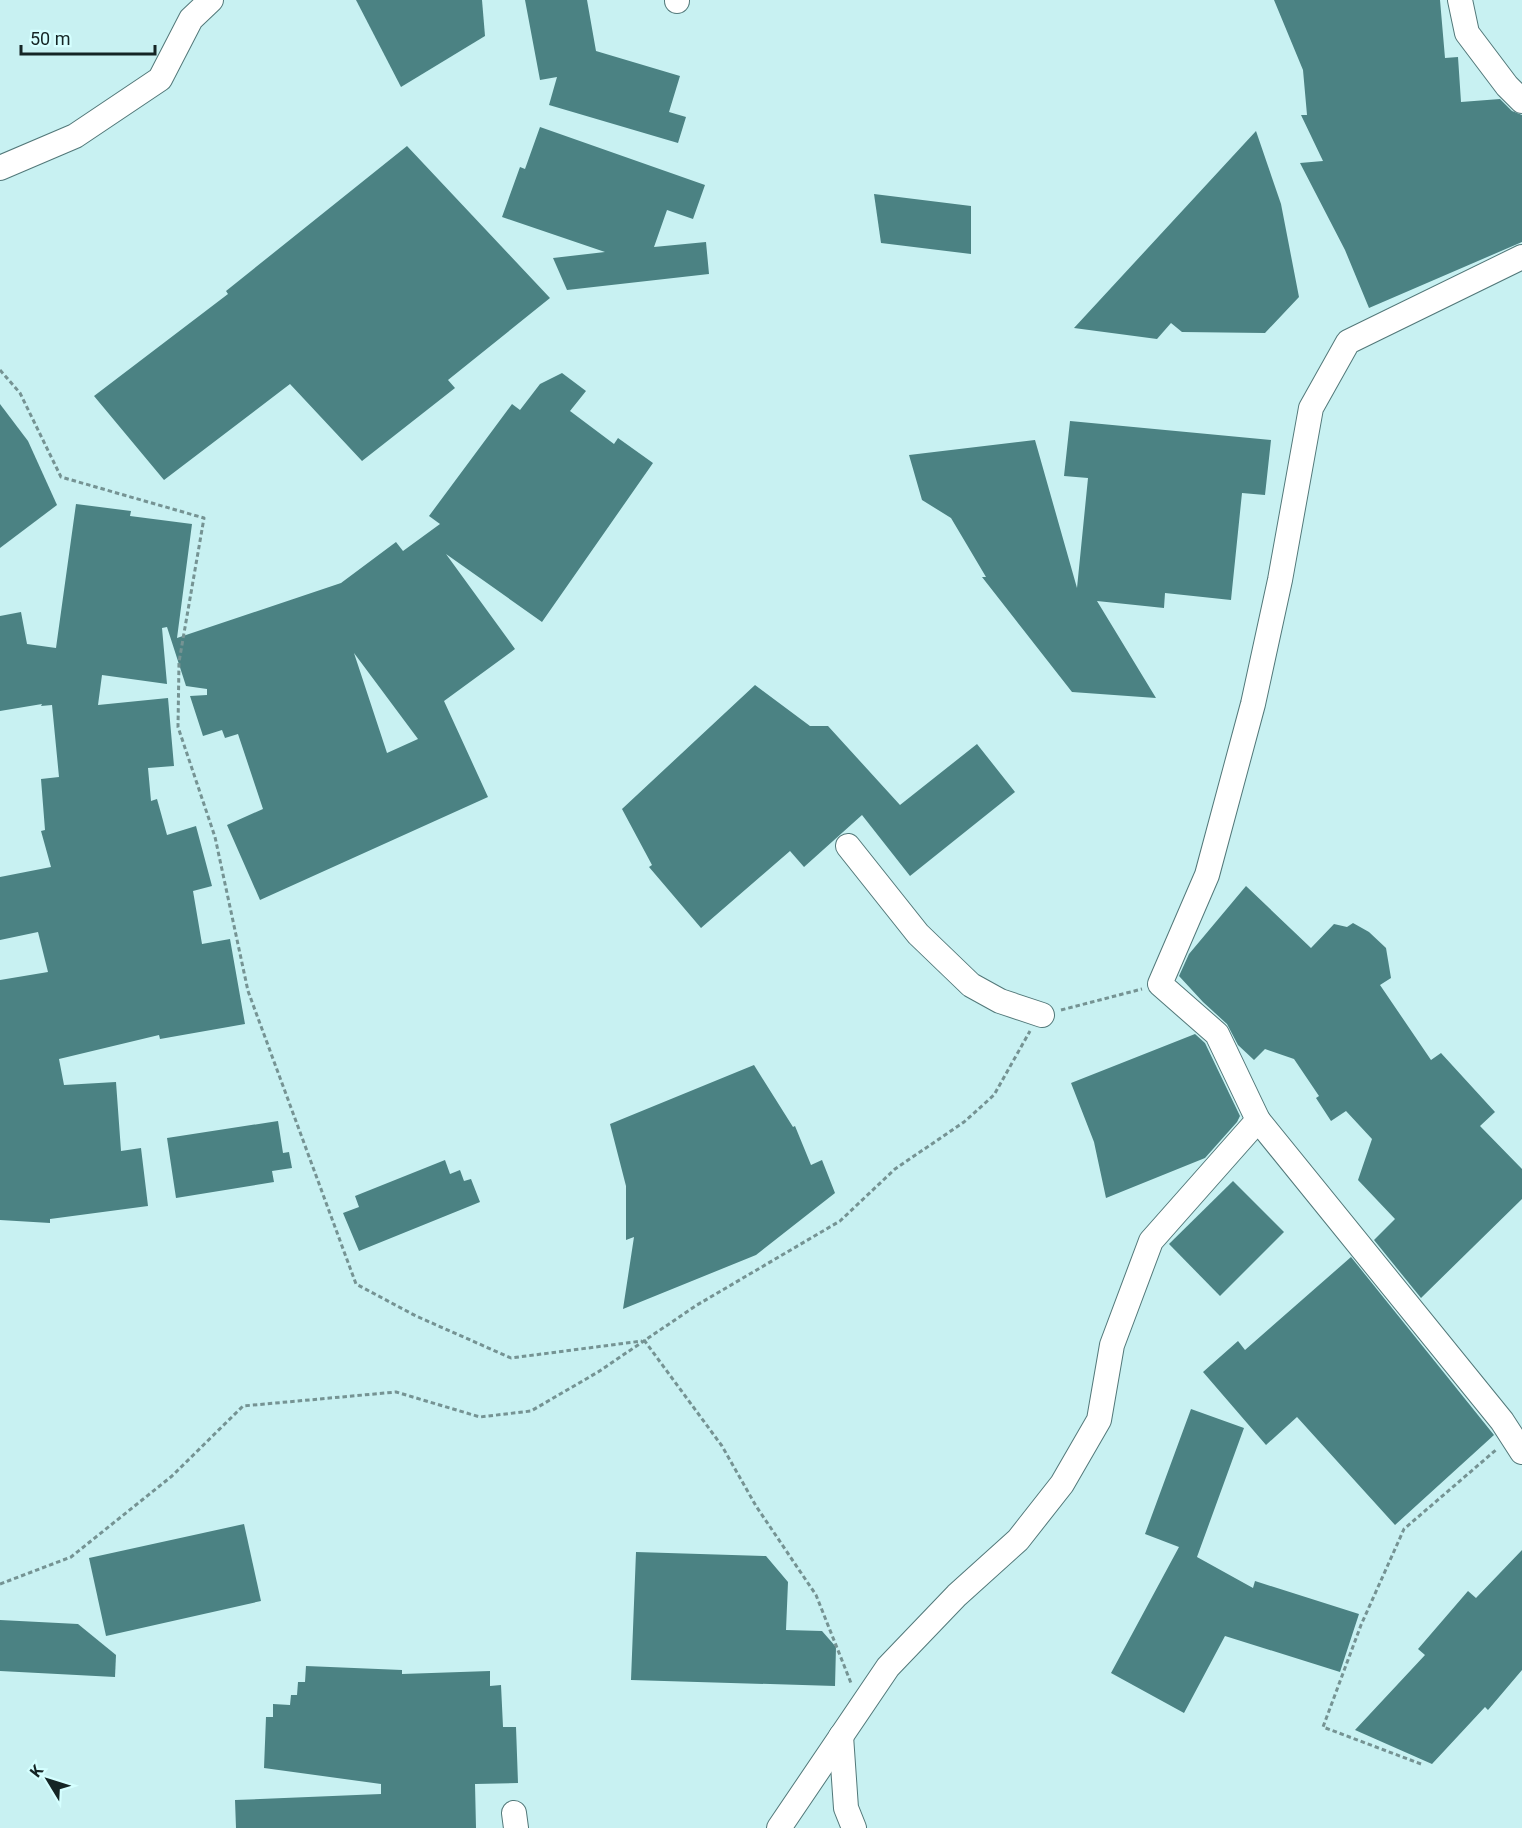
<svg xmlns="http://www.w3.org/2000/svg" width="1522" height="1828" font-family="Roboto,sans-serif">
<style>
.building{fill:#4b8283;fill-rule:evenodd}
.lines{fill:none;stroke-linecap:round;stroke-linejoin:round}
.minor-casing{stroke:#527879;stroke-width:26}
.path{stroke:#759393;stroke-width:3;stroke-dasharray:4.5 3;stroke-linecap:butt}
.minor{stroke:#fff;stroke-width:24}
</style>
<rect width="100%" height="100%" fill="#c8f1f2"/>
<g class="building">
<polygon points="356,0 482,0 485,36 401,87"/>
<polygon points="525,0 587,0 596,51 680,76 669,112 686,117 678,143 549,105 557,77 540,80"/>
<polygon points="1274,0 1440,0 1445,58 1458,57 1461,102 1500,99 1512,111 1522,115 1522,242 1369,308 1345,250 1300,163 1323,161 1301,115 1307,115 1303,70"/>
<polygon points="540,127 705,185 693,219 667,210 654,247 706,242 709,274 567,290 553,258 605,252 502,217 520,167 525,169"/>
<polygon points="1256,131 1281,204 1299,297 1265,333 1182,332 1171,323 1157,339 1074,328"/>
<polygon points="407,146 550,298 448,380 455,388 362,461 290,384 164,480 94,396 228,294 226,291"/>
<polygon points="874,194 971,206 971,254 881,243"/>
<path d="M562 373 586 391 570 411 614 444 618 438 653 463 542 622 446 554 515 649 444 701 488 797 260 900 227 825 263 809 238 734 225 738 222 730 203 736 190 696 207 695V689L186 686 167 627 162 628 167 684 102 675 98 705 168 698 174 766 148 768 151 801 157 799 167 835 196 826 212 886 193 891 202 944 230 939 245 1024 160 1039 159 1035 59 1059 64 1085 116 1082 121 1151 141 1148 148 1206 50 1219V1223L0 1220V980L48 972 38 932 0 940V877L51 867 41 831 45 830 41 779 59 777 52 705 41 706 42 704 0 711V616L21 612 27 644 56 648 76 504 131 511 130 516 192 524 177 638 341 583 396 542 403 551 440 524 429 516 512 404 520 410 540 384ZM354 653 418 739 387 753Z"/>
<polygon points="0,404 28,441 57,505 0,548"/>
<polygon points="1070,421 1271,440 1265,495 1242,493 1231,600 1165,593 1164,608 1097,601 1156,698 1072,692 982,577 986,577 951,518 922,500 909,455 1035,440 1077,588 1088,478 1064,476"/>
<polygon points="755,685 810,726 828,726 900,805 977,744 1015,792 910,876 862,815 804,867 790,851 701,928 649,867 652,865 622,809"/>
<polygon points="1246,886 1311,948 1334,924 1347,927 1353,923 1369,932 1386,948 1391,978 1380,985 1431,1060 1441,1053 1495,1112 1480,1126 1522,1169 1522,1199 1421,1298 1374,1240 1395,1219 1358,1180 1372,1139 1346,1111 1331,1121 1316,1098 1319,1096 1294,1059 1265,1049 1254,1060 1238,1045 1227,1024 1203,1002 1179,976 1189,954"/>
<polygon points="1195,1034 1205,1043 1240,1116 1237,1122 1205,1158 1106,1198 1094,1142 1071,1083"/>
<polygon points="754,1065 793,1127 795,1126 811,1165 822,1160 835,1193 756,1255 623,1309 634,1237 626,1240 626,1186 610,1124"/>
<polygon points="278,1121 283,1153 289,1152 292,1168 272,1171 274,1182 176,1198 167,1138"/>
<polygon points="445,1160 450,1174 460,1170 464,1181 471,1179 480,1202 359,1251 343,1213 359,1207 355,1196"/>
<polygon points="1233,1181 1284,1232 1220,1296 1169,1244"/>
<polygon points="1351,1257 1494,1435 1395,1525 1297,1417 1266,1445 1203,1372 1238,1341 1245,1350"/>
<polygon points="1191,1409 1244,1428 1197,1557 1253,1588 1255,1581 1359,1614 1340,1672 1225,1636 1184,1713 1111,1673 1179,1547 1145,1534"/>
<polygon points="244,1524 261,1601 106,1636 89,1558"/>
<polygon points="1522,1550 1522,1670 1488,1710 1485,1707 1432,1764 1355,1730 1425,1655 1418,1649 1468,1591 1476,1598"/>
<polygon points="636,1552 766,1556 788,1582 786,1630 822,1631 836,1647 835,1686 631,1680"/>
<polygon points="0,1620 78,1624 116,1655 115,1677 0,1671"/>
<polygon points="306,1666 402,1670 402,1674 490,1671 490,1686 501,1685 503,1727 516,1727 518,1783 475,1784 476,1828 236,1828 235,1800 381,1794 381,1784 264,1768 266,1717 273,1717 273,1704 290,1705 291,1695 297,1695 298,1682 305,1682"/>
</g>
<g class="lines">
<defs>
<g id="minor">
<polyline points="1460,0 1467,33 1507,86 1522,101"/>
<polyline points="677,1 677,0"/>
<polyline points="0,168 75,136 160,79 191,19 211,0"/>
<polyline points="848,846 918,934 971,985 1000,1001 1042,1015"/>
<polyline points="1258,1120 1502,1421 1522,1452"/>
<polyline points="841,1736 846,1808 854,1828"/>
<polyline points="514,1813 516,1828"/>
<polyline points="779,1828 888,1667 957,1595 1018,1540 1062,1484 1099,1420 1112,1345 1151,1241 1258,1120 1217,1034 1160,984 1207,875 1253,704 1280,580 1311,408 1348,342 1522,257"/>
</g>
</defs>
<use href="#minor" class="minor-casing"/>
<g class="path">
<polyline points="0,370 20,393 61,477 204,518 179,662 178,727 215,837 248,991 356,1284 416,1316 511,1358 642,1341"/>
<polyline points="1061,1010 1142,989"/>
<polyline points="644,1340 722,1446 756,1506 816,1595 851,1683"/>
<polyline points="0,1584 71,1557 172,1476 243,1406 396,1392 480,1417 531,1411 598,1372 697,1305 840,1221 895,1169 964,1122 994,1095 1030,1031"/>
<polyline points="1421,1764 1323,1727 1361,1625 1404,1529 1497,1449"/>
</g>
<use href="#minor" class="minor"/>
</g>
<g transform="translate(48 1780) rotate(308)" stroke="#d5ffff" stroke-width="4.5" paint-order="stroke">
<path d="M0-4.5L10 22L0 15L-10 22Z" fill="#152525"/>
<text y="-9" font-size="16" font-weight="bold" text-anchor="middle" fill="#152525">K</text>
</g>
<path d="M21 45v9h134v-9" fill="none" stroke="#152525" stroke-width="3"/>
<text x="30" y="45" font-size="18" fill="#152525" stroke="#d5ffff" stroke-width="4.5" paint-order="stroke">50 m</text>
</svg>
